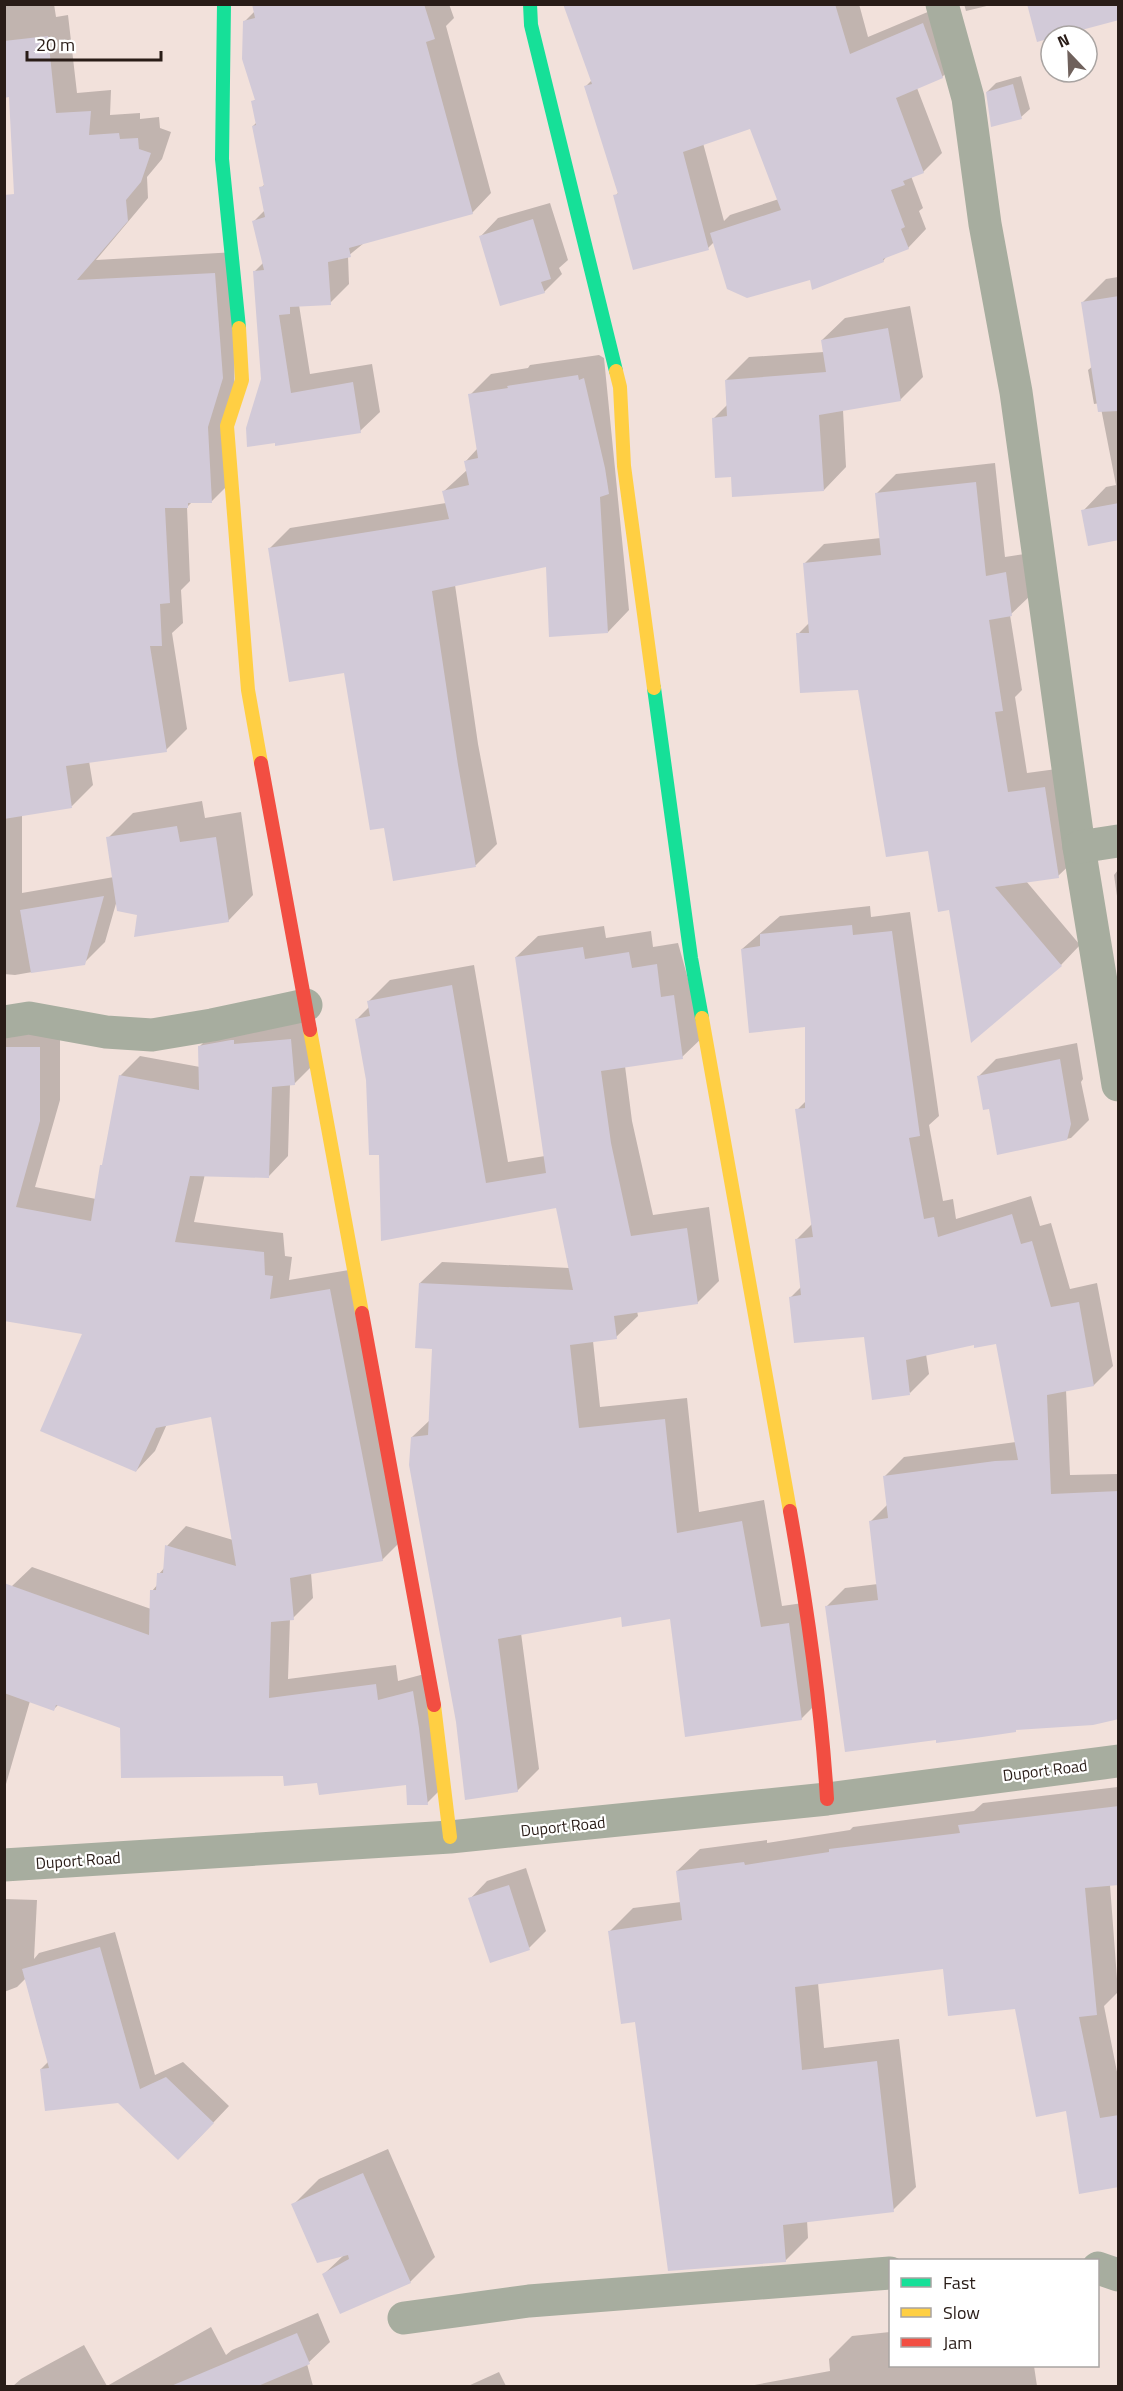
<svg xmlns="http://www.w3.org/2000/svg" width="1123" height="2391" font-family="'Titillium Web',sans-serif">
<style>
.shadow{fill:#0003;fill-rule:evenodd}
.building{fill:#d2cad8}
.lines{fill:none;stroke-linecap:round;stroke-linejoin:round}
.street{stroke:#a7ad9f;stroke-width:33}
.fast{stroke:#16e098;stroke-width:14}
.slow{stroke:#ffcf43;stroke-width:14}
.jam{stroke:#f24e42;stroke-width:14}
.labels{text-anchor:middle;dominant-baseline:central;stroke-width:4.5;stroke-linejoin:round;paint-order:stroke}
.street-label{font-size:16px;fill:#291c17;stroke:#fff}
</style>
<rect width="100%" height="100%" fill="#f2e1db"/>
<g class="shadow">
<polygon points="4,4 54,4 56,17 68,15 77,93 111,90 110,115 140,113 140,119 159,117 160,128 171,132 162,159 147,177 148,198 96,260 236,252 233,480 212,501 192,502 187,507 190,581 181,590 183,623 172,633 187,729 166,750 89,761 93,785 72,806 22,814 22,893 114,877 108,838 133,813 202,801 205,818 241,812 253,895 228,921 139,914 117,900 105,942 84,963 15,975 4,974 4,290 24,282 10,96 4,96"/>
<polygon points="253,4 449,4 454,18 446,26 491,193 472,213 364,243 348,256 349,284 330,303 299,305 310,374 372,364 380,412 360,431 262,379 255,271 264,262 254,221 265,210 261,188 265,184 253,126 257,122 252,102 256,99 244,22 255,11"/>
<path d="M565 4H859L868 37 942 6 961 59 942 77 917 88 942 153 923 172 911 176 923 208 919 211 926 229 908 248 888 255 883 261 812 278 714 242 708 248 615 196 619 192 585 87 592 80ZM751 127 779 199 730 215 724 221 703 143Z"/>
<polygon points="964,4 995,4 966,11"/>
<polygon points="1021,76 1030,109 1021,117 987,92 996,83"/>
<polygon points="550,203 568,260 559,268 562,274 544,292 481,236 498,218"/>
<polygon points="1118,277 1118,539 1083,511 1106,487 1116,485 1100,403 1094,404 1088,370 1093,366 1082,303 1106,279"/>
<polygon points="910,306 923,377 900,400 843,410 846,467 824,490 732,475 713,419 728,404 726,380 749,357 824,352 822,340 845,318"/>
<polygon points="599,355 604,358 629,610 608,632 547,565 455,585 478,744 497,844 476,865 394,879 385,826 345,672 269,549 290,528 446,503 443,492 467,470 465,462 478,448 470,395 491,374 528,368 530,365"/>
<polygon points="995,463 1005,557 1025,554 1031,595 1010,615 1022,690 1015,697 1027,773 1064,768 1078,857 1058,876 1026,881 1080,945 1061,965 950,908 930,849 860,689 798,634 810,622 804,564 824,544 881,538 877,493 896,474"/>
<polygon points="1118,870 1118,903 1114,875"/>
<polygon points="870,906 871,917 910,912 939,1116 929,1125 943,1201 953,1199 956,1219 1031,1196 1040,1226 1051,1223 1070,1289 1097,1283 1113,1366 1094,1385 1066,1390 1070,1475 1118,1474 1118,1718 826,1607 845,1588 878,1584 870,1522 888,1504 885,1476 904,1457 1016,1442 998,1342 975,1343 926,1354 929,1374 910,1393 865,1335 791,1297 801,1287 796,1240 813,1223 797,1110 807,1100 807,1025 742,949 780,916"/>
<polygon points="604,926 606,938 651,931 653,947 678,943 704,1036 682,1057 625,1066 632,1121 653,1215 709,1207 719,1281 697,1303 637,1311 638,1316 616,1337 593,1341 600,1407 687,1398 699,1512 764,1500 782,1606 810,1602 823,1697 801,1719 671,1617 622,1615 521,1633 539,1769 517,1791 412,1437 430,1420 434,1348 420,1283 442,1262 569,1268 557,1207 380,1153 357,1019 370,1006 369,1001 390,980 474,965 508,1162 545,1156 516,957 538,936"/>
<polygon points="310,1020 314,1064 294,1084 290,1084 288,1156 269,1176 205,1174 194,1222 283,1233 285,1256 292,1257 289,1280 349,1270 402,1540 382,1560 311,1573 313,1598 293,1618 290,1618 288,1679 396,1665 398,1681 432,1672 447,1783 427,1803 407,1783 318,1781 284,1774 122,1727 59,1704 54,1709 30,1701 4,1791 4,1606 12,1586 32,1567 151,1609 152,1591 158,1584 159,1574 165,1567 167,1546 186,1526 233,1540 212,1416 167,1424 155,1451 136,1471 84,1333 4,1318 4,1037 60,1028 60,1100 35,1187 96,1199 120,1076 140,1056 200,1067 199,1047 219,1027"/>
<polygon points="1077,1043 1083,1079 1081,1082 1089,1120 1071,1138 998,1153 990,1108 979,1076 996,1059"/>
<polygon points="1118,1787 1118,1884 1110,1885 1118,1992 1104,2006 1118,2077 1118,2186 1067,2109 1016,2008 944,1967 818,1983 824,2048 899,2039 916,2187 893,2210 807,2220 808,2238 785,2261 636,2020 610,1931 633,1908 681,1902 677,1871 700,1849 767,1840 767,1843 850,1830 853,1827 974,1811 983,1803"/>
<polygon points="526,1868 546,1931 529,1948 470,1899 487,1881"/>
<polygon points="4,1899 37,1900 34,1959 39,1953 115,1932 155,2075 183,2062 229,2106 194,2143 119,2101 41,2069 49,2061 26,1978 17,1987 4,1992"/>
<polygon points="388,2149 435,2257 410,2282 324,2274 344,2255 293,2205 319,2179"/>
<polygon points="318,2313 330,2342 307,2364 313,2386 13,2386 21,2379 84,2345 107,2386 211,2327 226,2355 232,2350"/>
<polygon points="890,2332 890,2366 1034,2366 1037,2386 749,2386 830,2371 829,2359 852,2336"/>
<polygon points="499,2372 506,2386 468,2386"/>
</g>
<g class="building">
<polygon points="252,4 424,4 435,39 426,42 473,214 349,248 351,257 328,262 331,305 290,307 290,314 279,315 291,393 353,382 361,433 275,446 275,443 247,447 246,428 261,379 253,271 264,270 252,221 265,217 259,187 264,186 252,126 256,125 251,101 255,100 242,59 243,21 255,18"/>
<polygon points="563,4 835,4 850,54 923,23 943,78 896,98 924,173 903,181 905,185 891,190 905,227 901,229 909,249 883,259 884,262 812,290 810,280 747,298 727,289 710,233 781,210 750,129 683,152 709,250 633,270 613,195 618,194 584,86 592,84"/>
<polygon points="1027,4 1119,4 1119,20 1059,36 1051,36 1051,38 1037,42"/>
<polygon points="48,36 56,113 91,111 89,135 119,133 120,139 138,138 139,149 151,153 141,182 126,200 128,221 77,280 215,273 223,378 208,427 212,503 188,503 188,508 165,508 170,603 160,604 162,646 150,646 167,752 66,766 72,808 4,819 4,195 14,194 9,97 4,98 4,41"/>
<polygon points="1013,84 1022,119 991,127 986,92"/>
<polygon points="533,219 551,279 541,282 545,293 500,306 479,236"/>
<polygon points="1119,296 1119,411 1098,412 1081,302"/>
<polygon points="888,328 901,401 819,415 824,491 732,497 731,477 715,478 712,418 727,416 725,380 826,372 821,340"/>
<polygon points="578,375 579,380 584,378 605,468 609,494 600,497 608,633 549,637 546,567 432,591 458,765 476,867 393,881 384,828 370,830 344,673 289,682 268,548 449,519 442,491 469,485 464,461 478,458 468,394 508,388 507,386"/>
<polygon points="976,482 986,576 1006,572 1012,616 989,620 1003,711 995,712 1008,792 1045,787 1059,878 995,887 1062,966 971,1043 949,910 938,912 928,851 886,857 858,690 800,693 796,633 809,633 803,563 881,555 875,493"/>
<polygon points="1119,503 1119,540 1088,546 1081,510"/>
<polygon points="177,826 180,842 216,837 229,922 134,937 137,915 117,911 106,837"/>
<polygon points="104,896 85,965 31,973 20,910"/>
<polygon points="852,925 853,935 892,931 920,1136 909,1138 924,1219 934,1217 938,1237 1012,1214 1021,1244 1032,1241 1051,1307 1079,1302 1094,1386 1047,1395 1051,1494 1119,1491 1119,1719 1093,1725 1016,1730 1016,1732 982,1737 936,1743 936,1740 845,1752 825,1606 878,1600 869,1521 888,1518 883,1476 995,1461 1018,1460 996,1344 974,1348 974,1345 906,1360 910,1395 872,1400 864,1337 794,1343 789,1297 801,1295 795,1239 813,1237 795,1109 805,1108 805,1027 749,1033 741,949 760,946 760,934"/>
<polygon points="583,947 585,959 629,952 632,968 657,964 661,997 674,995 683,1059 601,1071 611,1143 631,1236 687,1228 698,1304 614,1316 617,1339 570,1345 579,1428 665,1419 677,1533 742,1521 761,1627 789,1623 802,1720 685,1737 670,1619 622,1627 621,1617 498,1639 518,1792 465,1800 456,1722 409,1465 411,1437 428,1435 432,1349 415,1348 419,1283 573,1290 556,1208 381,1241 379,1155 369,1155 366,1080 355,1019 370,1016 367,1001 452,985 486,1183 546,1173 515,957"/>
<polygon points="291,1039 295,1085 272,1087 269,1178 190,1176 175,1242 264,1252 265,1275 273,1276 270,1299 330,1289 383,1561 290,1578 294,1620 271,1622 269,1698 376,1684 378,1700 413,1691 419,1728 428,1805 407,1805 406,1785 319,1795 317,1783 284,1786 283,1776 121,1778 120,1728 56,1705 54,1711 4,1693 4,1583 149,1635 150,1590 156,1590 157,1573 163,1573 165,1545 236,1566 211,1417 156,1428 136,1472 40,1431 82,1334 4,1321 4,1047 40,1047 40,1121 16,1207 91,1221 100,1165 102,1165 119,1075 199,1090 198,1046 231,1040 234,1040 234,1044"/>
<polygon points="1060,1059 1071,1124 1067,1140 997,1155 989,1109 983,1110 977,1076"/>
<polygon points="1119,1806 1119,1885 1085,1888 1097,2015 1079,2017 1100,2118 1119,2115 1119,2187 1079,2194 1066,2111 1036,2117 1015,2009 948,2016 943,1969 795,1987 802,2070 877,2061 894,2212 783,2225 786,2262 668,2271 635,2022 621,2024 608,1931 682,1920 676,1871 744,1862 745,1865 829,1852 829,1849 960,1833 958,1825"/>
<polygon points="509,1885 530,1950 490,1963 468,1898"/>
<polygon points="100,1947 140,2089 166,2077 214,2123 178,2160 118,2103 45,2111 40,2069 49,2068 22,1969"/>
<polygon points="363,2173 411,2283 340,2314 322,2274 349,2259 348,2255 317,2263 291,2204"/>
<polygon points="297,2333 310,2364 258,2386 171,2386"/>
</g>
<g class="lines">
<g class="street">
<polyline points="942,4 968,98 985,224 1016,392 1079,847 1118,1085"/>
<polyline points="1079,847 1118,841"/>
<polyline points="4,1022 29,1018 106,1032 152,1035 212,1025 306,1005"/>
<polyline points="4,1865 450,1837 827,1799 1118,1761"/>
<polyline points="1098,2268 1118,2275"/>
<polyline points="404,2318 529,2301 890,2273"/>
</g>
<g class="fast">
<polyline points="224,4 222,159 239,328"/>
<polyline points="530,4 531,25 616,371"/>
<polyline points="654,688 691,958 702,1018"/>
</g>
<g class="slow">
<polyline points="239,328 242,380 227,426 248,690 261,763"/>
<polyline points="616,371 620,387 624,466 654,688"/>
<polyline points="702,1018 790,1511"/>
<polyline points="310,1030 362,1313"/>
<polyline points="434,1705 450,1837"/>
</g>
<g class="jam">
<polyline points="261,763 310,1030"/>
<polyline points="362,1313 434,1705"/>
<path d="M790 1511C807 1606 821 1702 827 1799"/>
</g>
</g>
<g class="labels">
<g class="street-label">
<text transform="translate(1045 1770) rotate(-7)">Duport Road</text>
<text transform="translate(563 1826) rotate(-6)">Duport Road</text>
<text transform="translate(78 1860) rotate(-4)">Duport Road</text>
</g>
</g>
<rect width="1123" height="2391" fill="none" stroke="#291c17" stroke-width="12"/>
<rect x="889" y="2259" width="210" height="108" fill="#ffffff" stroke="#a9a4a2" stroke-width="1.5"/>
<rect x="901" y="2278" width="30" height="9" fill="#16e098" stroke="#a9a4a2" stroke-width="1.5"/>
<text x="943" y="2289" font-size="18" fill="#291c17">Fast</text>
<rect x="901" y="2308" width="30" height="9" fill="#ffcf43" stroke="#a9a4a2" stroke-width="1.5"/>
<text x="943" y="2319" font-size="18" fill="#291c17">Slow</text>
<rect x="901" y="2338" width="30" height="9" fill="#f24e42" stroke="#a9a4a2" stroke-width="1.5"/>
<text x="943" y="2349" font-size="18" fill="#291c17">Jam</text>
<g transform="translate(1069 54) rotate(337)"><circle r="28" fill="#ffffff" stroke="#a9a4a2" stroke-width="1.5"/>
<path d="M0-4.5L10 22L0 15L-10 22Z" fill="#6f615c"/>
<text y="-9" font-size="16" font-weight="bold" text-anchor="middle" fill="#291c17">N</text>
</g>
<path d="M27 51v9h134v-9" fill="none" stroke="#291c17" stroke-width="3"/>
<text x="36" y="51" font-size="18" fill="#291c17" stroke="#ffffff" stroke-width="4.5" paint-order="stroke">20 m</text>
</svg>
